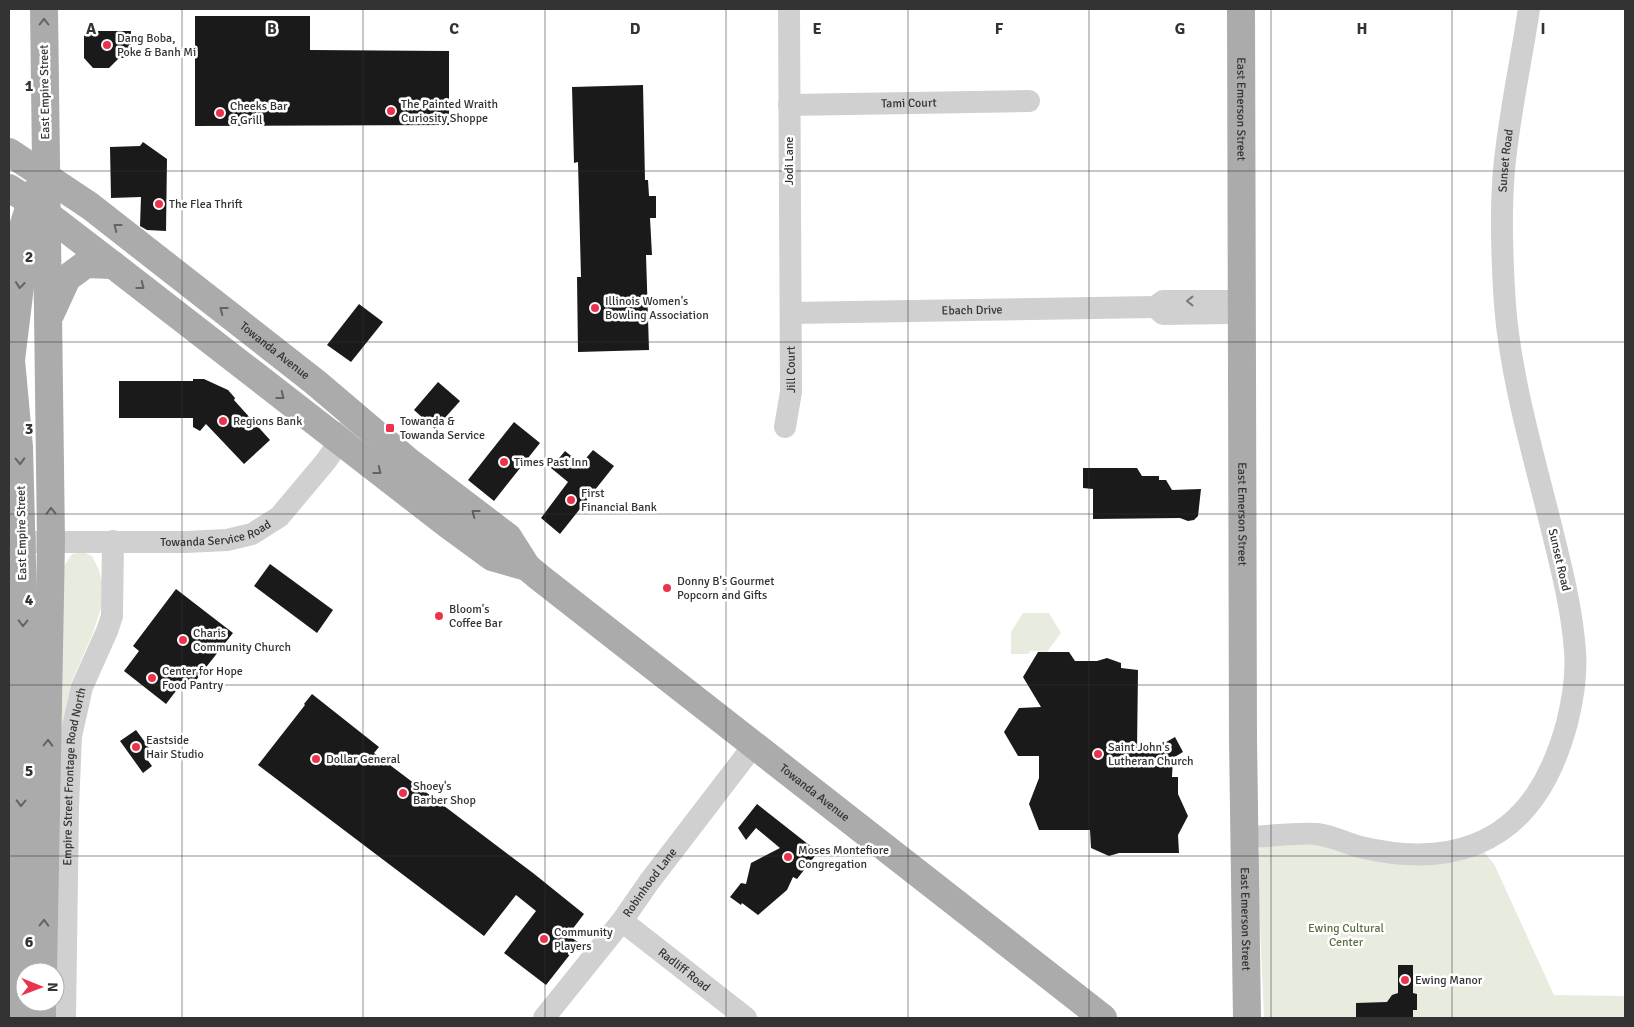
<svg xmlns="http://www.w3.org/2000/svg" width="1634" height="1027" font-family="Signika,sans-serif">
<style>
.green{fill:#e7ecdf}
.building{fill:#1a1a1a}
.lines{fill:none;stroke-linecap:round;stroke-linejoin:round}
.minor{stroke:#d0d0d0;stroke-width:22}
.major{stroke:#ababab;stroke-width:28}
.oneway{stroke:#636363}
.oneway2{stroke:#7a7a7a}
.grid{fill:none;stroke:#333;stroke-width:1;stroke-opacity:0.55}
.poi-dot{fill:#ec334d;stroke:#fff;stroke-width:2}
.labels{text-anchor:middle;dominant-baseline:central;stroke-width:5;stroke-linejoin:round;paint-order:stroke}
.poi-label{font-size:12px;fill:#333;stroke:#fff;text-anchor:start}
.street-label{font-size:12px;fill:#333;stroke:#fff}
.park-label{font-size:12px;fill:#59723d;stroke:#fff}
.grid-label{font-size:16px;text-anchor:middle;font-weight:bold;fill:#333;stroke:#fff;stroke-width:5;stroke-linejoin:round;paint-order:stroke}
</style>
<rect width="100%" height="100%" fill="#fff"/>
<g class="green">
<polygon points="83,552 92,556 99,570 102,582 103,602 93,633 72,681 63,729 57,1018 55,1002 60,585 64,566 72,554"/>
<polygon points="1023,613 1049,613 1061,633 1047,652 1031,651 1028,654 1011,654 1011,632"/>
<polygon points="1267,843 1480,847 1494,864 1554,995 1625,996 1625,1018 1264,1018 1257,857 1259,849"/>
</g>
<g class="building">
<polygon points="195,16 310,16 310,50 449,51 449,125 195,126"/>
<polygon points="89,31 131,31 131,58 119,58 109,68 93,68 84,58 84,33 89,33"/>
<polygon points="643,85 645,180 648,180 649,196 656,196 656,218 650,218 652,255 646,255 649,350 578,352 577,277 581,277 578,162 574,163 572,87"/>
<polygon points="143,142 167,159 166,231 147,230 140,226 141,197 111,198 110,147 140,146"/>
<polygon points="359,304 383,322 351,362 327,345"/>
<polygon points="193,379 204,379 228,390 235,398 234,400 270,440 244,464 206,424 200,431 193,427 193,418 119,418 119,381 193,381"/>
<polygon points="438,382 460,401 435,429 414,410"/>
<polygon points="514,422 540,443 494,501 468,480"/>
<polygon points="593,450 614,466 560,534 541,518 568,482 551,468 565,451 581,464"/>
<polygon points="1083,468 1137,468 1142,476 1159,476 1159,480 1166,480 1172,490 1201,489 1198,516 1194,520 1188,521 1180,518 1093,519 1093,489 1083,488"/>
<polygon points="270,564 333,610 317,633 254,586"/>
<polygon points="176,589 233,633 189,689 182,683 166,704 124,671 139,651 133,646"/>
<polygon points="1038,652 1069,652 1075,661 1097,661 1107,658 1121,663 1121,668 1138,670 1137,751 1152,750 1175,737 1183,752 1173,758 1172,777 1178,777 1178,794 1188,816 1178,835 1179,853 1119,853 1109,856 1091,848 1090,830 1039,830 1029,804 1039,778 1039,756 1018,756 1004,732 1019,708 1041,707 1023,677"/>
<polygon points="312,694 379,747 374,753 533,873 584,914 568,935 579,943 546,985 504,953 536,911 516,895 484,936 258,765 305,705 304,704"/>
<polygon points="136,730 153,753 146,758 152,766 143,773 120,741"/>
<polygon points="757,804 818,852 797,879 793,877 787,890 758,915 742,903 741,905 730,897 741,883 746,884 751,863 780,848 756,828 746,840 738,828"/>
<polygon points="1398,965 1413,965 1413,993 1417,994 1417,1010 1413,1010 1413,1018 1356,1018 1356,1003 1387,1002 1392,995 1398,993"/>
</g>
<g class="lines">
<g class="minor">
<path id="s1" d="M789 105 1029 101"/>
<polyline points="1237,307 1229,301 1163,301 1155,307 1163,314 1230,313 1237,307 1242,307"/>
<path id="s2" d="M791 313 1155 307"/>
<path id="s3" d="M785 427 791 392 789 9"/>
<path id="s4" d="M33 542H186L227 540 252 534 279 517 326 461 357 416"/>
<path id="s5" d="M1244 837C1268 837 1293 832 1317 834 1332 836 1346 843 1360 847 1398 856 1439 859 1476 844 1528 823 1553 775 1567 723 1573 699 1577 676 1575 651 1572 610 1562 570 1552 530 1534 456 1511 381 1505 305 1502 260 1500 215 1504 170 1509 116 1521 62 1529 9"/>
<path id="s6" d="M622 921 746 1018"/>
<path id="s7" d="M65 1018 68 807 71 736 82 687 107 631 112 616 113 541"/>
<path id="s8" d="M544 1018 622 921 649 882 754 745"/>
</g>
<g class="major">
<path id="s9" d="M1241 9 1243 739 1247 1018"/>
<path id="s10" d="M9 152 90 206 315 382 408 461 508 537 527 567"/>
<path id="s11" d="M9 188 31 202 113 265 447 524 492 557 527 567 539 577 1103 1018"/>
<polyline points="51,313 67,278 86,264 113,265"/>
<polyline points="43,972 51,541 44,9"/>
<polyline points="19,1018 23,601 19,447 11,360 21,278 22,230 31,202 39,187"/>
<polyline points="42,1018 42,1002"/>
</g>
</g>
<defs><path id="oneway-chevron" d="M-2-3.5L2.5 0L-2 3.5" fill="none" stroke-width="1.6" stroke-linecap="round" stroke-linejoin="round" transform="scale(1.25)"/></defs>
<g class="oneway">
<use href="#oneway-chevron" transform="translate(44 22) rotate(-90)"/>
<use href="#oneway-chevron" transform="translate(117 227) rotate(-142)"/>
<use href="#oneway-chevron" transform="translate(20 285) rotate(96)"/>
<use href="#oneway-chevron" transform="translate(141 286) rotate(38)"/>
<use href="#oneway-chevron" transform="translate(223 310) rotate(-142)"/>
<use href="#oneway-chevron" transform="translate(281 396) rotate(38)"/>
<use href="#oneway-chevron" transform="translate(20 461) rotate(88)"/>
<use href="#oneway-chevron" transform="translate(378 471) rotate(38)"/>
<use href="#oneway-chevron" transform="translate(51 511) rotate(-91)"/>
<use href="#oneway-chevron" transform="translate(475 513) rotate(-143)"/>
<use href="#oneway-chevron" transform="translate(23 623) rotate(91)"/>
<use href="#oneway-chevron" transform="translate(48 743) rotate(-89)"/>
<use href="#oneway-chevron" transform="translate(21 803) rotate(91)"/>
<use href="#oneway-chevron" transform="translate(44 923) rotate(-89)"/>
</g>
<use class="oneway2" href="#oneway-chevron" transform="translate(1190 301) rotate(-180)"/>
<path class="grid" d="M182 9V1018M363 9V1018M545 9V1018M726 9V1018M908 9V1018M1089 9V1018M1271 9V1018M1452 9V1018M9 171H1625M9 342H1625M9 514H1625M9 685H1625M9 856H1625"/>
<g class="poi-dot">
<circle cx="107" cy="45" r="5"/>
<circle cx="391" cy="111" r="5"/>
<circle cx="220" cy="113" r="5"/>
<circle cx="159" cy="204" r="5"/>
<circle cx="595" cy="308" r="5"/>
<circle cx="223" cy="421" r="5"/>
<rect x="385" y="423" width="10" height="10" rx="2.5"/>
<circle cx="504" cy="462" r="5"/>
<circle cx="571" cy="500" r="5"/>
<circle cx="667" cy="588" r="5"/>
<circle cx="439" cy="616" r="5"/>
<circle cx="183" cy="640" r="5"/>
<circle cx="152" cy="678" r="5"/>
<circle cx="136" cy="747" r="5"/>
<circle cx="1098" cy="754" r="5"/>
<circle cx="316" cy="759" r="5"/>
<circle cx="403" cy="793" r="5"/>
<circle cx="788" cy="857" r="5"/>
<circle cx="544" cy="939" r="5"/>
<circle cx="1405" cy="980" r="5"/>
</g>
<g class="labels">
<g class="poi-label">
<text x="117" y="38">Dang Boba,<tspan x="117" dy="14">Poke &amp; Banh Mi</tspan></text>
<text x="401" y="104">The Painted Wraith<tspan x="401" dy="14">Curiosity Shoppe</tspan></text>
<text x="230" y="106">Cheeks Bar<tspan x="230" dy="14">&amp; Grill</tspan></text>
<text x="169" y="204">The Flea Thrift</text>
<text x="605" y="301">Illinois Women's<tspan x="605" dy="14">Bowling Association</tspan></text>
<text x="233" y="421">Regions Bank</text>
<text x="400" y="421">Towanda &amp;<tspan x="400" dy="14">Towanda Service</tspan></text>
<text x="514" y="462">Times Past Inn</text>
<text x="581" y="493">First<tspan x="581" dy="14">Financial Bank</tspan></text>
<text x="677" y="581">Donny B's Gourmet<tspan x="677" dy="14">Popcorn and Gifts</tspan></text>
<text x="449" y="609">Bloom's<tspan x="449" dy="14">Coffee Bar</tspan></text>
<text x="193" y="633">Charis<tspan x="193" dy="14">Community Church</tspan></text>
<text x="162" y="671">Center for Hope<tspan x="162" dy="14">Food Pantry</tspan></text>
<text x="146" y="740">Eastside<tspan x="146" dy="14">Hair Studio</tspan></text>
<text x="1108" y="747">Saint John's<tspan x="1108" dy="14">Lutheran Church</tspan></text>
<text x="326" y="759">Dollar General</text>
<text x="413" y="786">Shoey's<tspan x="413" dy="14">Barber Shop</tspan></text>
<text x="798" y="850">Moses Montefiore<tspan x="798" dy="14">Congregation</tspan></text>
<text x="554" y="932">Community<tspan x="554" dy="14">Players</tspan></text>
<text x="1415" y="980">Ewing Manor</text>
</g>
<g class="street-label">
<text transform="translate(45 92) rotate(-91)">East Empire Street</text>
<text stroke="none"><textPath href="#s1" startOffset="120">Tami Court</textPath></text>
<text stroke="none"><textPath href="#s9" startOffset="100">East Emerson Street</textPath></text>
<text transform="translate(789 161) rotate(-90)">Jodi Lane</text>
<text stroke="none"><textPath href="#s5" startOffset="964">Sunset Road</textPath></text>
<text stroke="none"><textPath href="#s2" startOffset="181">Ebach Drive</textPath></text>
<text stroke="none"><textPath href="#s10" startOffset="332">Towanda Avenue</textPath></text>
<text stroke="none"><textPath href="#s3" startOffset="58">Jill Court</textPath></text>
<text stroke="none"><textPath href="#s9" startOffset="505">East Emerson Street</textPath></text>
<text stroke="none"><textPath href="#s4" startOffset="184">Towanda Service Road</textPath></text>
<text transform="translate(22 533) rotate(-91)">East Empire Street</text>
<text transform="translate(1559 560) rotate(77)">Sunset Road</text>
<text stroke="none"><textPath href="#s7" startOffset="242">Empire Street Frontage Road North</textPath></text>
<text stroke="none"><textPath href="#s11" startOffset="1010">Towanda Avenue</textPath></text>
<text stroke="none"><textPath href="#s8" startOffset="172">Robinhood Lane</textPath></text>
<text stroke="none"><textPath href="#s9" startOffset="910">East Emerson Street</textPath></text>
<text stroke="none"><textPath href="#s6" startOffset="79">Radliff Road</textPath></text>
</g>
<g class="park-label">
<text x="1346" y="928">Ewing Cultural<tspan x="1346" dy="14">Center</tspan></text>
</g>
</g>
<g class="grid-label">
<text x="91" y="34">A</text>
<text x="272" y="34">B</text>
<text x="454" y="34">C</text>
<text x="635" y="34">D</text>
<text x="817" y="34">E</text>
<text x="999" y="34">F</text>
<text x="1180" y="34">G</text>
<text x="1362" y="34">H</text>
<text x="1543" y="34">I</text>
<text x="29" y="91">1</text>
<text x="29" y="262">2</text>
<text x="29" y="434">3</text>
<text x="29" y="605">4</text>
<text x="29" y="776">5</text>
<text x="29" y="947">6</text>
</g>
<rect width="1634" height="1027" fill="none" stroke="#333333" stroke-width="20"/>
<g transform="translate(40 987) rotate(91)"><circle r="24" fill="#ffffff" stroke="#adadad"/>
<path d="M0-4L9 19L0 12L-9 19Z" fill="#ec334d"/>
<text y="-8" font-size="14" font-weight="bold" text-anchor="middle" fill="#333333">N</text>
</g>
</svg>
